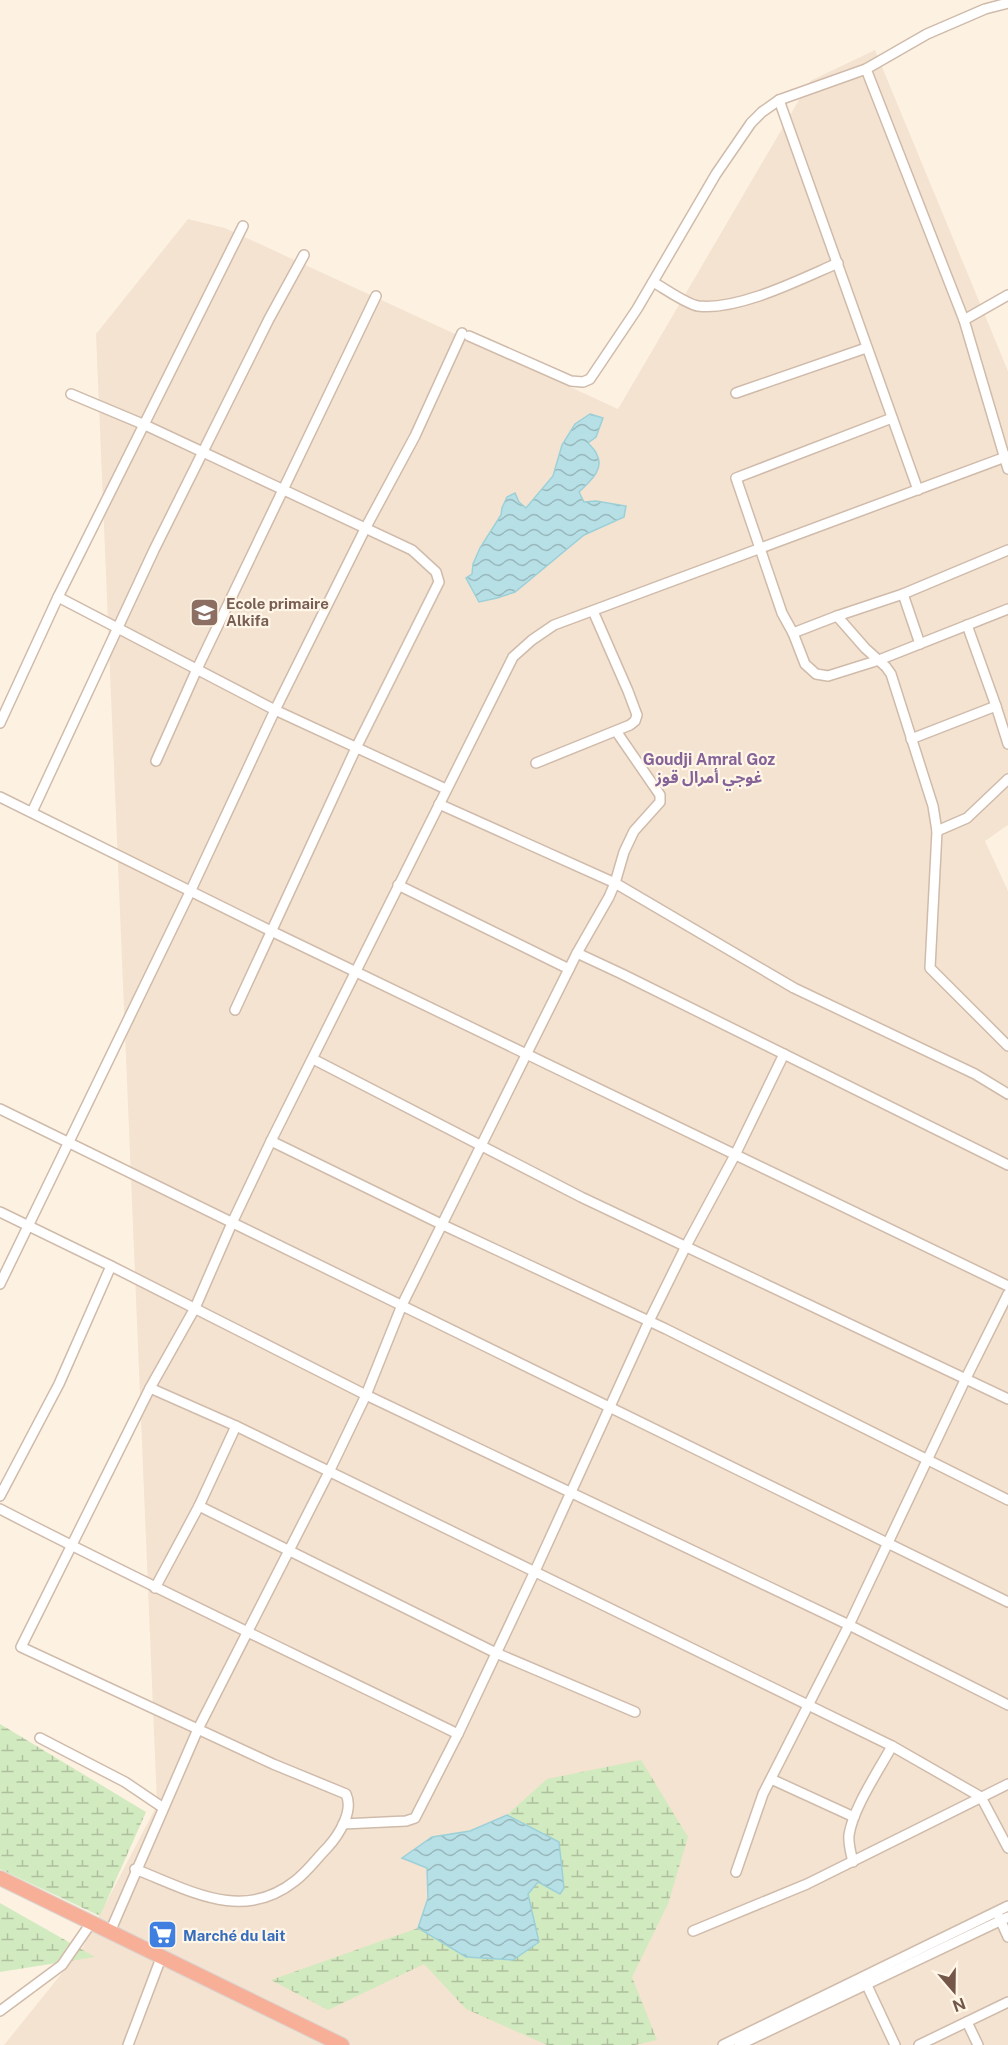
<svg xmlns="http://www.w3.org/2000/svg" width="1008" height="2045" font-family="'Public Sans','Noto Sans Arabic',sans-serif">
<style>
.residential{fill:#f4e3d0}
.wetland{fill:url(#wetland-marsh)}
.water{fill:url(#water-waves);stroke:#9cd0d8;stroke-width:1.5}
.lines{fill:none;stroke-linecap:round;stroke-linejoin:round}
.minor-casing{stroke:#d0bbab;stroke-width:12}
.highway-casing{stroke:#dbd3cf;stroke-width:16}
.minor{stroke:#fff;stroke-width:9}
.highway{stroke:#f8af97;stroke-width:14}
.labels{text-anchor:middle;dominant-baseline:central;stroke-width:4.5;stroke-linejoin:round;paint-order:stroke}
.education-label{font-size:15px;font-weight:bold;fill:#785e54;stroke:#fff6e8;text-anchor:start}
.shop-label{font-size:15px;font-weight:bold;fill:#366cbe;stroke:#fff6e8;text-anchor:start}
.neighbourhood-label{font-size:16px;font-weight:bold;fill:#856398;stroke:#fff6e8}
</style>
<defs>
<pattern id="wetland-marsh" width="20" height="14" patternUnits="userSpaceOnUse" patternTransform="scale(1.5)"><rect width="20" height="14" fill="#d2eac0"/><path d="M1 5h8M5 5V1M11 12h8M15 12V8" fill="none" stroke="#afc09e"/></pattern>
<pattern id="water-waves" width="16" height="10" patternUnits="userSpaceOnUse" patternTransform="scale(1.5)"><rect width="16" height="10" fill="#b6e0e6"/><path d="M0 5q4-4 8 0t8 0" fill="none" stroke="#99b8bc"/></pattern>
</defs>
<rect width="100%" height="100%" fill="#fdf2e2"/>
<polygon class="residential" points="875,50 1008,371 1008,825 985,841 1008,891 1008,2045 4,2045 83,1947 157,1805 96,334 188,219 225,228 618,409 810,81"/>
<g class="wetland">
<polygon points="0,1724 146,1812 100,1916 0,1869"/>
<polygon points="641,1760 688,1837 668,1904 632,1977 657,2040 635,2045 547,2045 466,2009 424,1964 328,2010 271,1980 418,1928 466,1957 528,1894 538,1882 560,1894 559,1842 507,1815 547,1779"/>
<polygon points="0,1903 95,1957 0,1972"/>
</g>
<g class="water">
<path d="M590 414 603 418 596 437 588 443C591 446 596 451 597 455 605 470 588 483 579 492L584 502 596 501 626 506 624 517 584 535 515 592 497 598 479 602 466 578 472 574 473 564 480 548 501 515 502 508 507 497 515 493 519 502 526 508 553 476 562 445 575 424Z"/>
<polygon points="507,1815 559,1842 564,1888 560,1894 538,1882 528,1894 539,1942 513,1960 466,1957 418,1928 428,1898 427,1868 402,1858 432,1837 470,1831"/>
</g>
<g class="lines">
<defs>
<g id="minor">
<polyline points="866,69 964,320 1008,469"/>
<polyline points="779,100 918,490"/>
<path d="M653 282C664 288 686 304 698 306 738 311 801 279 838 263"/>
<polyline points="964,320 1008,295"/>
<polyline points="469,336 571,381 583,382 590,379 637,309 716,174 751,123 762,112 779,100 866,69 927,34 985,9 1008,3"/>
<polyline points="736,393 866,348"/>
<polyline points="71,394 145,425 412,550 436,572 439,582 356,748 235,1010"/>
<polyline points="892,418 736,478 782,613 793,633 837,616 903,594 1008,550"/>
<polyline points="903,594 920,644"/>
<polyline points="58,597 275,710 446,789"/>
<polyline points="837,616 865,648 886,667 891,674 933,806 937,831 930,968 1008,1046"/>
<polyline points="793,633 805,664 816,674 828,676 879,660 1008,609"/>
<polyline points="996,706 1008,744"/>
<polyline points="0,723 58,597 243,226"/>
<polyline points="911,739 996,706 967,625"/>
<polyline points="156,761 197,669 376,296"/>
<polyline points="536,763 630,725 635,721 637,715 628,691 593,611"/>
<polyline points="0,797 271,931 1008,1286"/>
<polyline points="439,804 615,883 794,988 975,1074 1008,1094"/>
<polyline points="32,812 154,550 269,319 304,255"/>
<polyline points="937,831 967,818 1008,779"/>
<polyline points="398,885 569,969"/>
<polyline points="577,953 622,974 1008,1165"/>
<polyline points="313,1059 581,1197 1008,1399"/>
<polyline points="0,1109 1008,1602"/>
<polyline points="271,1141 443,1225 666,1329 1008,1500"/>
<polyline points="0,1212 111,1266 366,1395 849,1625 1008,1705"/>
<polyline points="0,1284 191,890 275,710 366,527 415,436 462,333"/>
<polyline points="150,1388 236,1426 892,1746 981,1797 1008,1848"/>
<polyline points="0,1496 59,1384 111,1266"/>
<polyline points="199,1506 496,1653 635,1712"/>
<path d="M0 1509C151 1587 305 1659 458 1734L415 1818 406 1821 343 1824"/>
<polyline points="155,1588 199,1506 236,1426"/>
<polyline points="458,1734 535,1571 649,1321 686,1246 735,1155 784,1054"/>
<polyline points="40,1738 125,1782 162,1807"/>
<polyline points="771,1779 854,1817"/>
<path d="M853 1862C851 1853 848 1844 849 1835 853 1808 879 1770 892 1746"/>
<path d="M135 1869C189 1890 242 1923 295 1881 307 1872 317 1858 327 1848 339 1835 354 1811 346 1794L273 1764 21 1647 150 1388 195 1308 232 1223 271 1141 513 657 532 640 554 625 1008 456"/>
<polyline points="736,1872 763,1794 849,1625 966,1378 1008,1294"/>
<polyline points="999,1917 1008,1937"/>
<polyline points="693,1931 807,1884 1008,1784"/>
<polyline points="110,1932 198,1729 329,1472 366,1395 402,1305 527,1053 577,953 609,897 615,883 624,852 634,831 660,802 660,795 616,731"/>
<polyline points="864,1979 895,2045"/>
<polyline points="0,2011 62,1965 91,1923"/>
<polyline points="967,2022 978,2045"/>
<polyline points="128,2045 161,1958"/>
<polyline points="723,2045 1008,1906"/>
<polyline points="739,2045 1008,1917"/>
<polyline points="919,2045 1008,2002"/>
</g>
<polyline id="highway" points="0,1878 342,2045"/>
</defs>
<use href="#minor" class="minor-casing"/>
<use href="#highway" class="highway-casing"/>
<use href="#minor" class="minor"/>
<use href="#highway" class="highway"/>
</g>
<defs>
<symbol id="school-square" viewBox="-11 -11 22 22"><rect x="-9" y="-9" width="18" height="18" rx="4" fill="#8d6e63" stroke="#fff6e8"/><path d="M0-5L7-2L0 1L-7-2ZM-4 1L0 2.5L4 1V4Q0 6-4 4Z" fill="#fff"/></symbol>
<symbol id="supermarket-square" viewBox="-11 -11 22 22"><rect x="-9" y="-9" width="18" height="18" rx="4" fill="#3f7fe0" stroke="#fff6e8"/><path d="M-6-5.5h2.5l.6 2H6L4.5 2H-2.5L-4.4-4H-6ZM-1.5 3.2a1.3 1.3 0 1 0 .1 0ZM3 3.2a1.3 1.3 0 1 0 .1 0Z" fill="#fff"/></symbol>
</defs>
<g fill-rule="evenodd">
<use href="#school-square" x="188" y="596" width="33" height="33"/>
<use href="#supermarket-square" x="146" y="1918" width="33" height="33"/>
</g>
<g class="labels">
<g class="education-label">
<text x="226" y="603">Ecole primaire<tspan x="226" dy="17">Alkifa</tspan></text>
</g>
<g class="shop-label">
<text x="183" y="1935">Marché du lait</text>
</g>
<g class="neighbourhood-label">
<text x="709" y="759">Goudji Amral Goz<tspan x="709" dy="18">غوجي أمرال قوز</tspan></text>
</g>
</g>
<g transform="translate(954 1991) rotate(160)" stroke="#fff6e8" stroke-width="4.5" paint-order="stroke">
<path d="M0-4.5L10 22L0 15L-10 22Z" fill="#745748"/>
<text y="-9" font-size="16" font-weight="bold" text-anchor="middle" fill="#745748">N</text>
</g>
</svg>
